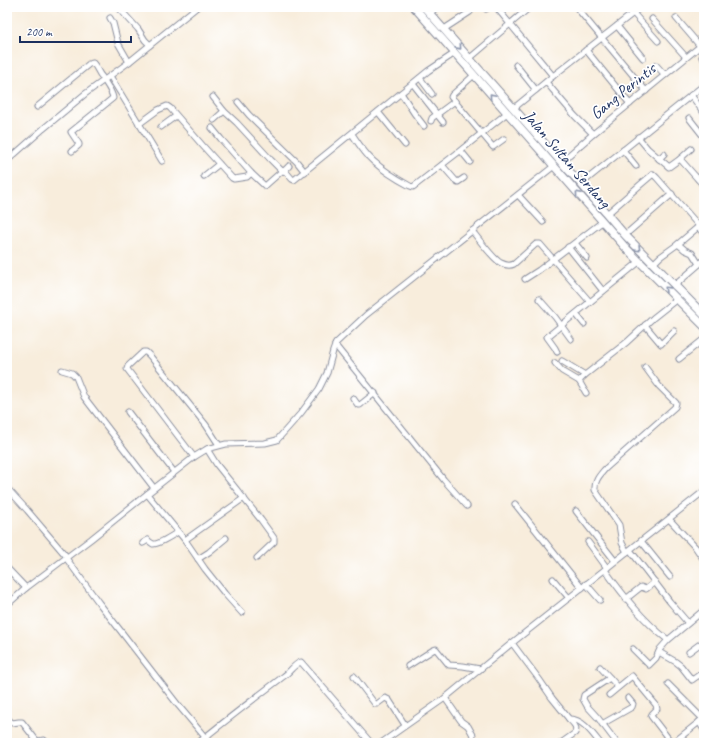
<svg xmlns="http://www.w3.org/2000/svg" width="711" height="750" font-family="Caveat,sans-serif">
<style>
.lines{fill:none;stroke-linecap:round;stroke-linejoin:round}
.minor-casing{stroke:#8a8e9d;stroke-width:7}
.highway-casing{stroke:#8a8e9d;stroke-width:9}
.minor{stroke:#fff;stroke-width:5}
.highway{stroke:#fff;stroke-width:7}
.oneway{stroke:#8d97ae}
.labels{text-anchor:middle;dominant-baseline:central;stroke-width:3.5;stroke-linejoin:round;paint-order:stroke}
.street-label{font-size:17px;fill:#1b2f5e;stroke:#fff}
</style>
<rect width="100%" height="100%" fill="#fff"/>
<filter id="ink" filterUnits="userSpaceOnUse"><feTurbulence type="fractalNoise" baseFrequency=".025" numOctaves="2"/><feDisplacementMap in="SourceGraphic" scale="8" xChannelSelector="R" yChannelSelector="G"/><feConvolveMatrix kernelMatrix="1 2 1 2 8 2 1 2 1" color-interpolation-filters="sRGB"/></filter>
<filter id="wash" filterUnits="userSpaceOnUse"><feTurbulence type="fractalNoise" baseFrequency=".012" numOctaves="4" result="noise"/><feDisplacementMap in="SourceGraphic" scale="16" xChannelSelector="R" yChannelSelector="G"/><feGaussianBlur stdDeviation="0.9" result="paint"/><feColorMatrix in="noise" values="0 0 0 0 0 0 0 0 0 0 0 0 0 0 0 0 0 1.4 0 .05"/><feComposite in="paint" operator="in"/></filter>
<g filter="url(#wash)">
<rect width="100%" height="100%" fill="#f8eddc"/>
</g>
<g filter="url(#ink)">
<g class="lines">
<defs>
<g id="minor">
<polyline points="118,7 138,29 145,40 150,45"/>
<polyline points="496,7 553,76"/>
<polyline points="576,7 646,91"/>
<polyline points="486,9 489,7"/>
<polyline points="430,13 437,7"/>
<polyline points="633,13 658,41"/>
<polyline points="110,18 113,23 118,43 129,62"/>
<polyline points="676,18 700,46"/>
<polyline points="652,19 686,57"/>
<polyline points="617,26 643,58"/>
<polyline points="444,29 470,12"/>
<polyline points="586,50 630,104"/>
<polyline points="702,57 704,59"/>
<polyline points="470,58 530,7"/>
<polyline points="516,65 536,90"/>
<polyline points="656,65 665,75"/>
<polyline points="474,75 452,95 451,97 493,147 504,139"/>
<polyline points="110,76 162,161"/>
<polyline points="420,78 432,94"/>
<polyline points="546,82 575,116 593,134"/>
<polyline points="413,84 443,122"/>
<polyline points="401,93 414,113 424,126"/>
<polyline points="691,95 704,113"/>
<polyline points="213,97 224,111 237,123 271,160 281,170 286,172 292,179 294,180 428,71 455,53"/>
<polyline points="238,102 249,115 297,162 305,172"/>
<path d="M37 107 89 64 93 63C97 67 98 73 102 77 106 84 112 91 113 98L71 132 79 144V145L72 151"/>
<polyline points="514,108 553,76 641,7"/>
<polyline points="378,112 405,145"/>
<polyline points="689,118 704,137"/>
<polyline points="214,120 224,111"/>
<polyline points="431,121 432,118 455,101"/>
<polyline points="139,124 158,110 167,106 170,108 203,146 232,178 234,179 247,177 251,173"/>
<polyline points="161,127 176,116"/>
<polyline points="212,128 221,139 251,173 265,186 282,171"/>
<path d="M352 134C358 143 365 154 373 161 384 171 397 179 410 186L413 187 456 154 507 113"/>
<polyline points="638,137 648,149 669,167 680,159 691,149"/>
<polyline points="623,150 636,166"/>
<polyline points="461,151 470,162"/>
<polyline points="659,159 664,154"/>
<polyline points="680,159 704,186"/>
<polyline points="7,161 43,129 85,94 129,62 197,7"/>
<polyline points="561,162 593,134 704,43"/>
<polyline points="442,165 455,180 458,182 464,178"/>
<polyline points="284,171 289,166"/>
<polyline points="204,176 219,164"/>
<polyline points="698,179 704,173"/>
<polyline points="581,184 704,85"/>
<polyline points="518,195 543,222"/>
<polyline points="607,214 640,185 653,174 657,178 699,226"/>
<polyline points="698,227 704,234"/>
<path d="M472 231C478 238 494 260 501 263 505 265 510 266 514 264L536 244H540L590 302"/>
<polyline points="625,235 672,194"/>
<polyline points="575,243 587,258"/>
<polyline points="678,244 685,250 692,253 699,264"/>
<polyline points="568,247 603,291"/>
<polyline points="653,264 660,257 678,244 704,222"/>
<polyline points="525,279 539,270 602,222"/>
<polyline points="674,286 704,260"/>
<polyline points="539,299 555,317 571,339"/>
<polyline points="576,314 584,324"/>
<polyline points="645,325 661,344 674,331"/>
<polyline points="335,345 444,480 467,506"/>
<polyline points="557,352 555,348 547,337 639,262"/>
<polyline points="679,359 704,339"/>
<polyline points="562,361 585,375"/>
<polyline points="555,363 562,371 579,381"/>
<polyline points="62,370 72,373 76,377 84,397 154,488"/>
<polyline points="586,393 579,381 585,375 627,342 653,318 677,299"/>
<polyline points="353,398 358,405 360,405 375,393"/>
<polyline points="128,412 174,472"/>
<polyline points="207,449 217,465 261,520 274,538 274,542 257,558"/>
<polyline points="194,457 127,369 128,366 143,352 146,352 150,356 206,425 219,445"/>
<polyline points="7,488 27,510 67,557"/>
<polyline points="147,494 185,540 205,569 225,594 242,613"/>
<polyline points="515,504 582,588"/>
<polyline points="576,511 615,561"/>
<polyline points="669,519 696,548 704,560"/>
<polyline points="185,540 244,498"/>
<polyline points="641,541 670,577"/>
<polyline points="588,542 607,568"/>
<path d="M143 543 148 540C148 541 153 544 153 544 158 545 173 535 178 532"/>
<polyline points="630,550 670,602 688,623"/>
<path d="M627 552 622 543 619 525 595 490C594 481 600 475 605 469L675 407 676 403 659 386 645 367"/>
<polyline points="66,558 99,603 178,705 210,743"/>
<polyline points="198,559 209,552 226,538"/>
<polyline points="7,568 26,588"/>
<path d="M605 570C623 595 643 621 668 640"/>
<polyline points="553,579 569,598"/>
<polyline points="586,584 600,600"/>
<polyline points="626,599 641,587 646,589 655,582"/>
<polyline points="7,605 26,588 91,539 147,494 194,457 207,449 226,444 265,443 277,440 301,413 319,389 327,373 333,351 336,343 366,315 554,166"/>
<path d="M512 643 539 679 552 698 569 719C582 718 593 734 600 743"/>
<polyline points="633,649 649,665 656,658 660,649 668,640 704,610"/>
<polyline points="659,652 676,662 681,666 692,680 699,675 704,679"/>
<polyline points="689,652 704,641"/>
<polyline points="408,666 433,650 436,649 449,665 463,666 480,669"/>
<polyline points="600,667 610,678 584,695 583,699 587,706 598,718 617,743"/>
<polyline points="354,676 375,704 377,704 385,698 389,700 405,725"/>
<polyline points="610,678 618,687"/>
<polyline points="668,684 703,719"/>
<polyline points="609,695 632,676 656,705 657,709 652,714 651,716 671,742"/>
<polyline points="445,698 461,721 468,726 473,735 472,739 467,743"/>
<polyline points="7,718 12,723 19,722 22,722 36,740 38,741 44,740 47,743"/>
<polyline points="699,722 704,730"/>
<polyline points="602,724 632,707 633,704 628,698"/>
<path d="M198 743C226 720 255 698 284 676 290 672 294 664 301 662L371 743"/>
<polyline points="381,743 445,698 512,643 704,491"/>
<path d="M561 743 575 733C578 727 573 723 569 719"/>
<polyline points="671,743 678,739 704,718"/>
</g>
<g id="highway">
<polyline points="414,7 468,68 625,247 704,326"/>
<polyline points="424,7 561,162 581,184 625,235 704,315"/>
</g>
</defs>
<use href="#minor" class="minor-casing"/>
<use href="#highway" class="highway-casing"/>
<use href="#minor" class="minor"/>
<use href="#highway" class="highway"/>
</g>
<defs><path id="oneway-chevron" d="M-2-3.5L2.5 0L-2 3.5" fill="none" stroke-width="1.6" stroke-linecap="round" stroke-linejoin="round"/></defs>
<g class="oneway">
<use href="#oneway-chevron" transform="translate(459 47) rotate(48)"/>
<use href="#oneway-chevron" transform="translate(492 96) rotate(-131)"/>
<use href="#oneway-chevron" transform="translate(578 194) rotate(-131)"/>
<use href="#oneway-chevron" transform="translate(638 249) rotate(46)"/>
<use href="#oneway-chevron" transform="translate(667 289) rotate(-136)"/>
</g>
</g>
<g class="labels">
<g class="street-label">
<text transform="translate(623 91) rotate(-39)">Gang Perintis</text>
<text transform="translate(567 159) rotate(49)">Jalan Sultan Serdang</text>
</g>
</g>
<rect width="711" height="750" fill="none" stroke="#fff" stroke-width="24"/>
<path d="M20 36v6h111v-6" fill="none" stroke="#1b2f5e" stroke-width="2"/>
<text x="26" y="36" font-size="12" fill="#1b2f5e" stroke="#ffffff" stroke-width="3" paint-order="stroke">200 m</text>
</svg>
